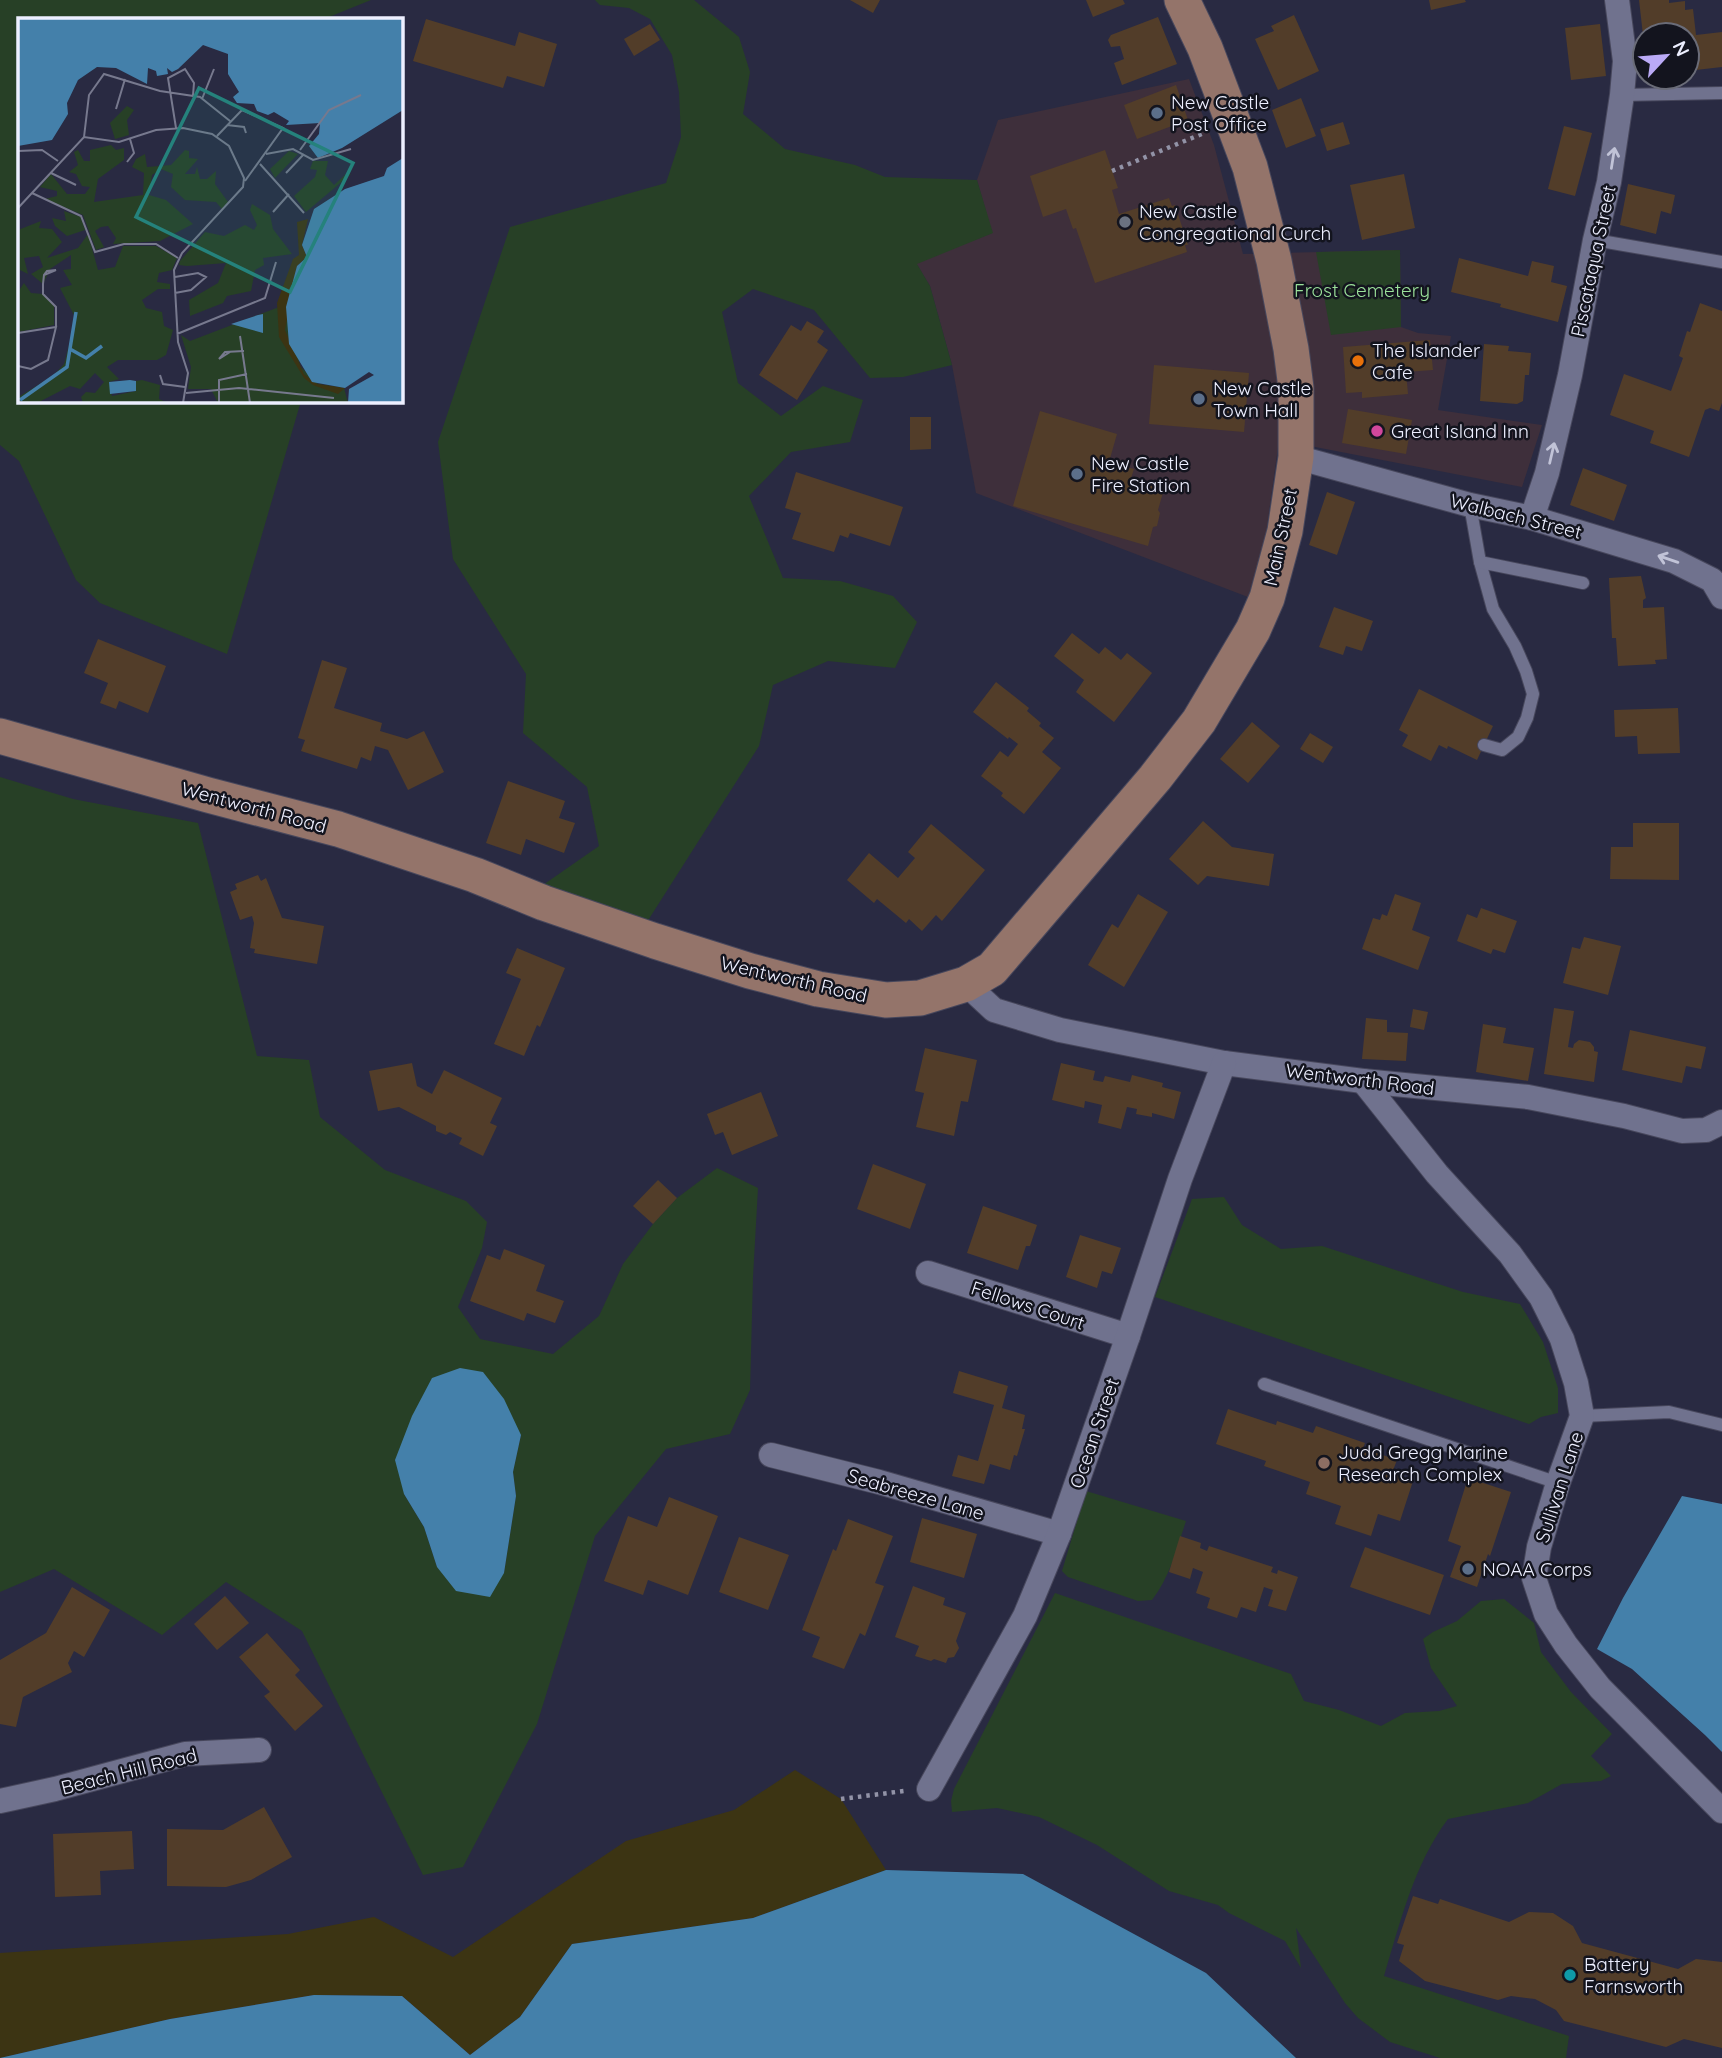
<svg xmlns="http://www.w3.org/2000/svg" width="1722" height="2058" font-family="Quicksand,sans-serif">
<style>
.commercial{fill:#3e2f3b}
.green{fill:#274026;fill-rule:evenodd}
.sand{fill:#3c3413}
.water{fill:#4480aa}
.building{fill:#523d29}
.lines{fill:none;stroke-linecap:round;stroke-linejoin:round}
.lane-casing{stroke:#47475c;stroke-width:14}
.street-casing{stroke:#47475c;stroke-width:26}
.secondary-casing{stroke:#47475c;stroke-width:37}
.path{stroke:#9293a7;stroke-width:4.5;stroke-dasharray:3.5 5;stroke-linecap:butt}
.lane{stroke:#70728e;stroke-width:12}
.street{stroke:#70728e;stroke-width:24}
.secondary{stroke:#94746a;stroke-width:35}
.oneway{stroke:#c1c3d7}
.service-dot{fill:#5c6f8a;stroke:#13141e;stroke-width:2.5}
.worship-dot{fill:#6b7280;stroke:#13141e;stroke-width:2.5}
.food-dot{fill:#e8710a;stroke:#13141e;stroke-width:2.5}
.hotel-dot{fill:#d1479c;stroke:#13141e;stroke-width:2.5}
.education-dot{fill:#8d6e63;stroke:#13141e;stroke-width:2.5}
.culture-dot{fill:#0f9aa8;stroke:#13141e;stroke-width:2.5}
.labels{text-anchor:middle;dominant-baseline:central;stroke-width:5;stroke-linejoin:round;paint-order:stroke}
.poi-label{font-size:19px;fill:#edefff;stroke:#13141e;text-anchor:start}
.street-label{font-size:19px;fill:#edefff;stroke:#13141e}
.park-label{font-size:19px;fill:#9be19a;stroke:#13141e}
.inset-river{fill:none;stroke:#4480aa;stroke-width:3.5}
.inset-road{fill:none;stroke:#77798e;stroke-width:2}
.view{fill:#25827c;fill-opacity:0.15;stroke:#25827c;stroke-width:3.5}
.inset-edge{fill:none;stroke:#edefff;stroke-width:3.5}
</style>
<rect width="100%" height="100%" fill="#292a42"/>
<polygon class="commercial" points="1189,79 1214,145 1243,254 1400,250 1401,327 1418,333 1451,336 1438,410 1542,425 1522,487 1279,440 1265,541 1248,597 976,493 952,365 930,286 916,263 992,233 977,180 998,120"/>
<g class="green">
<polygon points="0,0 371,0 324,19 19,19 19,401 301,401 227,654 100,603 76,580 19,461 0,445"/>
<polygon points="595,0 694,0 739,37 750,72 743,114 785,149 855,165 885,177 977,180 993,233 917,264 930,286 952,365 903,377 870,378 814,310 753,289 722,312 738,383 781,416 823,386 863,400 850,442 791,452 749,496 783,578 840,581 893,596 917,622 895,668 828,661 773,685 759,746 647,922 543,885 599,846 587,787 523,733 526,674 453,559 438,442 510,227 666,183 681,137 679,92 672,55 650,19 629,8 600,5"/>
<polygon points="1400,250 1401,327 1331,335 1316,252"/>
<path d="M0 777 73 799 198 823 257 1056 309 1060 320 1117 385 1170 466 1201 487 1222 482 1248 458 1307 480 1339 553 1354 599 1316 623 1264 653 1224 677 1198 717 1168 758 1188 753 1277 750 1390 730 1434 666 1449 595 1536 537 1724 463 1867 423 1875 302 1631 226 1582 162 1635 54 1569 0 1592ZM521 1435 513 1472 516 1496 504 1573 437 1567 424 1527 404 1494Z"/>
<polygon points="1224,1197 1242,1225 1281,1249 1322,1246 1463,1292 1520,1304 1543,1342 1558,1388 1558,1413 1541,1417 1529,1424 1155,1297 1192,1199"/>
<path d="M1086 1491 1186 1521C1177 1548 1170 1577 1152 1600L1138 1601 1068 1577 1062 1571Z"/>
<path d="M1055 1593 1291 1674 1304 1701 1339 1710 1381 1726 1405 1713 1439 1711 1457 1706 1431 1668 1423 1639 1433 1632 1457 1621 1481 1601 1504 1599 1534 1623 1541 1652 1571 1692 1612 1734 1591 1756 1611 1776 1601 1781 1562 1784 1528 1803 1448 1819C1414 1864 1400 1923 1384 1976L1569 2036 1566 2058H1440L1390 2042 1358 2018 1345 2003 1296 1928 1301 1968 1285 1941 1229 1913 1218 1905 1169 1891 1097 1845 1039 1817 997 1808 952 1812 951 1801 954 1789Z"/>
</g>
<polygon class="sand" points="795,1770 841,1799 886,1870 753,1918 572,1944 520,2017 470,2055 402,1996 314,1995 170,2019 0,2058 0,1953 288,1934 374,1917 453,1957 626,1841 734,1810"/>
<g class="water">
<polygon points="460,1368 483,1372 504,1399 521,1435 513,1472 516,1496 504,1573 490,1597 456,1591 437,1567 424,1527 404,1494 395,1460 412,1416 432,1378"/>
<polygon points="1682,1496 1722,1504 1722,1752 1705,1735 1632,1669 1597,1649 1623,1598"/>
<polygon points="886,1870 1023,1874 1206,1973 1296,2058 0,2058 170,2019 314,1995 402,1996 470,2055 520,2017 572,1944 753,1918"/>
</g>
<g class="building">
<polygon points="850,0 880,0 873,13"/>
<polygon points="1086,0 1123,0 1125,4 1093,17"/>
<polygon points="1429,0 1465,0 1466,2 1431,10"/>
<polygon points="1639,0 1669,0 1669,3 1685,1 1685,10 1693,9 1696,35 1722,32 1722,67 1687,71 1687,35 1643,35"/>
<polygon points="1294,15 1319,71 1278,90 1255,39 1274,31 1271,26"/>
<polygon points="1158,17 1177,64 1122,85 1114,63 1124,59 1120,46 1111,47 1108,40 1111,35"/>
<polygon points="426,19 515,46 519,32 557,44 544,87 507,76 503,88 413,61"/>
<polygon points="650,24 660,40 634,56 624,39"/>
<polygon points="1600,24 1606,76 1571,80 1565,28"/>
<polygon points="1176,85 1188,120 1137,139 1124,105"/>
<polygon points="1301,98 1316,136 1286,148 1272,110"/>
<polygon points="1343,122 1350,144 1327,151 1320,129"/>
<polygon points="1564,126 1592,133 1575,196 1548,189"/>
<polygon points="1105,150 1118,188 1112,190 1119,214 1169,198 1172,206 1175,205 1188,245 1185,245 1187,252 1095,283 1076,228 1073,229 1066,209 1043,217 1030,176"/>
<polygon points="1404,174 1415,228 1362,240 1350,185"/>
<polygon points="1628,184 1675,195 1671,214 1661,211 1656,234 1620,225"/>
<polygon points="1459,258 1528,276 1532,261 1554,266 1551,282 1567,286 1558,322 1500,307 1501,304 1451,292"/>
<polygon points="1700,303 1722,311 1722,403 1719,411 1710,408 1705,410 1689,457 1650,443 1654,431 1610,415 1624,374 1671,391 1683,358 1679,356 1687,331 1690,332"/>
<polygon points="807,321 824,331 817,342 828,350 797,400 759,375 791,325 801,331"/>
<polygon points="1430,340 1433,370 1406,372 1408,394 1362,398 1362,392 1346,393 1343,347"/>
<polygon points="1484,344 1509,346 1508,351 1531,353 1529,375 1525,375 1523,401 1517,404 1480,401"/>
<polygon points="1154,365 1249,373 1244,432 1149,424"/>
<polygon points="1348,409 1412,420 1406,454 1342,443"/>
<polygon points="1040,411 1117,434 1109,462 1134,469 1131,478 1164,489 1158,510 1160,513 1157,526 1153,527 1148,546 1013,506"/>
<polygon points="910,417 931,417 931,449 910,450"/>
<polygon points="1583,468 1627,485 1614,521 1570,505"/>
<polygon points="796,472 903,507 890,546 850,533 848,538 840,535 834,552 792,539 801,513 785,508"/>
<polygon points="1327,492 1355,502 1337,555 1309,545"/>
<polygon points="1641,576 1646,598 1643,600 1643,608 1664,607 1667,659 1655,660 1656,664 1618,666 1616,638 1612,638 1609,578"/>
<polygon points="1334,607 1373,621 1362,651 1346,646 1343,655 1319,647"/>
<polygon points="1072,633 1099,654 1105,647 1121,660 1127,653 1152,673 1114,722 1076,692 1084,680 1054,656"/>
<polygon points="98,639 166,666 148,713 119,701 116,709 100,703 108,683 84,673"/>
<polygon points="322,660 347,668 334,708 382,723 380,731 407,739 424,731 444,772 408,790 388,750 375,746 371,761 361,757 357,769 301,751 305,740 298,738"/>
<polygon points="996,682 1029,708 1027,711 1041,723 1039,726 1054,738 1042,752 1061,768 1024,814 1001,796 1003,793 981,776 1000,751 1008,757 1018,744 1009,737 1008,739 973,712"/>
<polygon points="1419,689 1493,726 1477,760 1448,746 1447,749 1439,745 1431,761 1402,746 1408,735 1399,730"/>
<polygon points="1678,708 1680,753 1638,754 1637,736 1615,737 1614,710"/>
<polygon points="1252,722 1280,746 1248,783 1220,759"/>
<polygon points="1310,733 1333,747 1323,763 1300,749"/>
<polygon points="508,781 565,801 559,818 575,823 564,853 526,839 521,855 486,843"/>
<polygon points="1203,821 1232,847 1274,854 1269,886 1207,876 1198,885 1169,859"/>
<polygon points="1633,823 1679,823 1679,880 1610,879 1611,847 1633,847"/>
<polygon points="931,824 985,870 942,921 936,915 922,931 909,919 906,923 877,899 874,903 847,880 869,853 898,878 915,858 908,852"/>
<polygon points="258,875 261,881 266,878 282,918 324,926 317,964 254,953 255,949 250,948 254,923 252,916 240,920 230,892 237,889 235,884"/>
<polygon points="1138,894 1168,912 1124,987 1088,965 1112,924 1118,928"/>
<polygon points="1395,894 1421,903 1412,930 1430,937 1418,970 1362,949 1373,918 1380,920 1382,914 1387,916"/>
<polygon points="1481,908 1517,921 1505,953 1493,949 1491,954 1457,941 1467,914 1477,918"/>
<polygon points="1584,937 1621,946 1608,995 1563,983 1572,947 1580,949"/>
<polygon points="517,948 565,968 540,1027 537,1025 524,1056 494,1044 521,979 506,973"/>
<polygon points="1554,1008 1574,1011 1568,1047 1573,1048 1574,1044 1579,1040 1590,1042 1594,1047 1594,1051 1598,1052 1594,1082 1544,1074"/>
<polygon points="1413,1009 1428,1012 1424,1030 1410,1027"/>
<polygon points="1366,1018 1387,1020 1387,1032 1408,1033 1406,1061 1362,1059"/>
<polygon points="1483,1024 1506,1028 1503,1043 1534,1048 1528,1081 1476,1072"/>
<polygon points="1630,1030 1706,1047 1701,1069 1686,1066 1682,1083 1622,1070"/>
<polygon points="925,1048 977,1060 968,1102 961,1101 954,1136 916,1127 924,1093 915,1091"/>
<polygon points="412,1063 417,1086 432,1094 444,1070 502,1098 490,1123 497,1126 483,1156 459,1144 462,1138 450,1132 446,1135 436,1131 436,1126 399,1107 378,1111 369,1071"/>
<polygon points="1061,1063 1095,1071 1093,1080 1103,1082 1105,1076 1130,1082 1132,1075 1163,1083 1162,1087 1181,1092 1174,1119 1152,1113 1152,1117 1136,1114 1137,1109 1127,1107 1121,1129 1098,1123 1102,1105 1085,1101 1084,1108 1052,1100"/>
<polygon points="761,1092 778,1136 732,1155 723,1132 715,1135 707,1114"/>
<polygon points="873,1164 926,1184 910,1229 857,1209"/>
<polygon points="658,1180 677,1198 653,1224 633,1206"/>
<polygon points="983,1206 1037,1225 1030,1246 1026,1246 1018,1270 967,1253"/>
<polygon points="1080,1235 1121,1248 1112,1274 1102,1271 1097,1288 1066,1277"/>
<polygon points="504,1249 545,1265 536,1291 564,1301 555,1323 527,1313 524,1321 470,1301 487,1255 500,1260"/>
<polygon points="959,1371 1008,1386 1002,1408 1025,1415 1022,1429 1025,1429 1017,1456 1014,1455 1010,1470 990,1464 984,1484 952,1476 958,1455 978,1461 994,1405 953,1393"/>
<polygon points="1228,1409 1276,1425 1277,1421 1313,1433 1316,1426 1365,1443 1363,1448 1397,1460 1392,1473 1413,1481 1400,1521 1378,1514 1371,1536 1335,1524 1341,1506 1306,1494 1310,1482 1264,1466 1266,1461 1216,1444"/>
<polygon points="1468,1478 1511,1492 1490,1556 1488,1554 1477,1587 1450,1577 1461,1546 1448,1541"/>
<polygon points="669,1497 718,1516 688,1595 648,1580 643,1595 604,1581 628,1516 657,1527"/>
<polygon points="922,1518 977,1534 964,1578 910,1562"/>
<polygon points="848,1519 893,1536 875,1583 884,1586 865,1636 860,1633 844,1669 812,1657 820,1637 802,1630 833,1549 836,1551"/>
<polygon points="1180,1536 1201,1543 1200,1548 1207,1551 1209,1546 1273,1567 1271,1572 1277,1574 1278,1570 1298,1577 1286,1611 1268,1606 1273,1590 1264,1587 1256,1612 1241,1607 1237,1618 1207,1608 1210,1598 1196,1593 1203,1572 1193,1568 1190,1579 1169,1572"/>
<polygon points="739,1537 789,1555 768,1610 719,1592"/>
<polygon points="1365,1547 1444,1575 1430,1615 1350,1587"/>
<polygon points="913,1586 945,1598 943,1605 966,1613 956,1641 959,1648 954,1657 948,1658 946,1663 934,1659 931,1661 915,1656 919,1646 895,1637"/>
<polygon points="72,1587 110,1610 84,1657 74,1651 68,1663 72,1672 23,1697 16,1727 0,1724 0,1660 46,1633"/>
<polygon points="225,1596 249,1623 217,1650 194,1624"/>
<polygon points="267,1633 300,1670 295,1675 323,1706 295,1731 264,1696 270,1692 239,1657"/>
<polygon points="264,1807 292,1857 251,1880 226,1887 167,1886 167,1829 223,1830"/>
<polygon points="132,1831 134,1869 100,1871 101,1895 55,1897 53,1834"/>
<polygon points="1413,1896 1438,1904 1440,1899 1509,1922 1529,1912 1553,1913 1573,1926 1582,1943 1678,1969 1696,1959 1722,1962 1722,2048 1684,2039 1666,2047 1564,2021 1556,2010 1535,1999 1511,1996 1498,2000 1425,1981 1399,1961 1404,1945 1397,1943"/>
</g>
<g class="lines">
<defs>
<g id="lane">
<polyline points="1622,95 1722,93"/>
<polyline points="1595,240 1722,262"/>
<polyline points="1470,505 1480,562 1493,609 1515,646 1526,671 1533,694 1527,718 1518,737 1502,750 1484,745"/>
<polyline points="1480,562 1583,583"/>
<polyline points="1264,1384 1558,1483"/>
<polyline points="1582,1416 1669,1412 1722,1425"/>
</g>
<g id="street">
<polyline points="1296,457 1470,505 1532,518 1674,561 1712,580 1722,597"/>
<polyline points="1532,518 1547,473 1570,375 1595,240 1609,182 1622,95 1625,61 1617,0"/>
<polyline points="966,984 994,1010 1060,1030 1224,1063 1363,1081 1528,1097 1624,1116 1682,1131 1706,1130 1722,1122"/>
<polyline points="1363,1081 1437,1174 1510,1254 1541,1297 1562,1339 1576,1383 1582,1416 1558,1483 1539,1547 1534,1578 1546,1614 1566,1645 1600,1688 1722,1811"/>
<polyline points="928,1273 1128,1336"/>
<polyline points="771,1455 879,1482 1059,1534"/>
<polyline points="929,1789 1025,1616 1059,1534 1128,1336 1180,1179 1224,1063"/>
<polyline points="0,1801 55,1789 185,1754 259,1750"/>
</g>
<polyline id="secondary" points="0,736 208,795 338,829 475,875 544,903 655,941 750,971 818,989 886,1000 920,998 966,984 992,969 1155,778 1199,721 1253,630 1267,598 1285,531 1296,457 1296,388 1291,349 1274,261 1250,167 1205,48 1182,0"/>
</defs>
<use href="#lane" class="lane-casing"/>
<use href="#street" class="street-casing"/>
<use href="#secondary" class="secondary-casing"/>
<g class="path">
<polyline points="1112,171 1204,133"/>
<polyline points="841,1799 904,1791"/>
</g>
<use href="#lane" class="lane"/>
<use href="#street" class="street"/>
<use href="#secondary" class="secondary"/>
</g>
<defs><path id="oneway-shaft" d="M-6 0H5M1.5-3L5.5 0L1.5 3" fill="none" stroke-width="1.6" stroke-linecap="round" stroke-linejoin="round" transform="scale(1.75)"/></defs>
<g class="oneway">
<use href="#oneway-shaft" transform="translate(1613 158) rotate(-81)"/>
<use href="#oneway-shaft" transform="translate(1552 453) rotate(-77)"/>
<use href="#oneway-shaft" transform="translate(1668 559) rotate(-161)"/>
</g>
<g class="service-dot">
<circle cx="1157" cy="113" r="7"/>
<circle cx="1199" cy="399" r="7"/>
<circle cx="1077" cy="474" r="7"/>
<circle cx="1468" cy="1569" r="7"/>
</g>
<circle class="worship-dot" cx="1125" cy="222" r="7"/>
<circle class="food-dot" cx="1358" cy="361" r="7"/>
<circle class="hotel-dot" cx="1377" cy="431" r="7"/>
<circle class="education-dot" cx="1324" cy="1463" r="7"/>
<circle class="culture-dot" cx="1570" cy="1975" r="7"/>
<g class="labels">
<g class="poi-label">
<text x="1171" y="102">New Castle<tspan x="1171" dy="22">Post Office</tspan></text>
<text x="1139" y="211">New Castle<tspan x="1139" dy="22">Congregational Curch</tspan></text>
<text x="1372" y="350">The Islander<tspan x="1372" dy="22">Cafe</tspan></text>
<text x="1213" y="388">New Castle<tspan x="1213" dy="22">Town Hall</tspan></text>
<text x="1391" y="431">Great Island Inn</text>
<text x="1091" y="463">New Castle<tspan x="1091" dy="22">Fire Station</tspan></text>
<text x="1338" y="1452">Judd Gregg Marine<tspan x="1338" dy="22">Research Complex</tspan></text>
<text x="1482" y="1569">NOAA Corps</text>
<text x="1584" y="1964">Battery<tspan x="1584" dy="22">Farnsworth</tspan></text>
</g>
<g class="street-label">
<text transform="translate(1593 261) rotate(-78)">Piscataqua Street</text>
<text transform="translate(1516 516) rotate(14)">Walbach Street</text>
<text transform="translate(1280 537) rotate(-78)">Main Street</text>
<text transform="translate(254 807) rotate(15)">Wentworth Road</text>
<text transform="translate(794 979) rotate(13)">Wentworth Road</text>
<text transform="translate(1360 1079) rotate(7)">Wentworth Road</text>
<text transform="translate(1028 1305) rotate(18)">Fellows Court</text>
<text transform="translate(1094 1433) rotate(-71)">Ocean Street</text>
<text transform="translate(1559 1487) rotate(-72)">Sullivan Lane</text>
<text transform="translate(916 1494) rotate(16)">Seabreeze Lane</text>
<text transform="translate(129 1771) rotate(-14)">Beach Hill Road</text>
</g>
<g class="park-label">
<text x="1362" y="290">Frost Cemetery</text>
</g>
</g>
<g transform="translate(18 18)">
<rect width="385" height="385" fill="#292a42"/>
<path d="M109 88 116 92 109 102 111 117 97 121 92 105ZM93 127 98 132 106 130V142L80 161 76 184 125 177 126 155 114 149 118 141 127 136 129 149 153 147 167 132 171 133V140L180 141 167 156H177L179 149 182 161H189L198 153 197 166 210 184 204 191 198 184 167 182 153 169 155 156 143 151 134 157 131 177 148 182 175 206 142 223 95 226 98 220 90 208 83 209 77 213 86 229 78 232 65 197 27 181 39 178V173L22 169 33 156 49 176H67L72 169 64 168 58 156 51 154 60 147 56 134 60 132 66 143H72V132ZM271 133 280 136 257 160 252 151ZM295 143H310L307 157 316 167 328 156H333L288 194 276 178 297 159 299 152 292 151ZM234 186 252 197 255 211 274 236 245 240 246 247 237 252 233 273 209 278 205 285 172 298 171 282 200 265 208 245 169 248 161 247 162 243 187 214 206 218 227 207 236 212 239 207 232 192ZM46 193 63 199 67 212 49 218 37 208 34 200 48 203ZM23 203 21 210 34 211 44 224 29 240 60 230 70 216 80 252 97 249 105 228H138L159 240 154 252 141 255 139 264 152 266V271H140L124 282 128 290 144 294 146 308 155 312 148 337 139 342H100L89 349 101 361 91 364 94 378 118 373V363L124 362 142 367 141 381 150 385H65L63 379 68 374 77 375 86 364 77 355 62 371 52 368 19 385H2L0 379 34 359 46 346 58 301 42 270 54 267 45 252 53 251V237L32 251 25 266 13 256 25 249 21 238 6 240 10 256 0 251V212ZM6 265 13 275 25 276 36 288V307L0 314V274ZM269 286 282 348 300 366 326 370 330 385H200L193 371H170L173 349 163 317 172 323Z" fill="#274026"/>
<path d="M290 201 284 227 289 239 279 248 267 312 286 356 299 366 327 370 320 376 295 367 286 360 261 319 259 285 275 241 281 237 279 204Z" fill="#3c3413"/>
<path d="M0 0H385V92L324 130 300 140 291 128 301 116 302 105 268 107 271 103 256 94 250 97 239 93 236 86 219 85 215 79 221 74 210 56V36L185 27 160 51 154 54 149 50 150 56 139 58 138 53 130 50 129 66 98 50 79 49 60 62 49 85 50 96 34 122 0 128ZM385 140V385H330L331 371 356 357 351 354 327 370 294 364 271 326 268 289 279 248 289 239 284 227 296 191 327 171 366 158 369 150ZM245 296V315L213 306 240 297ZM112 362 118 363V373L92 376 91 364Z" fill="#4480aa"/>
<path class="inset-river" d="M52 331 68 340 84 328M2 382 49 349 58 294"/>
<path class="inset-road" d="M184 81 196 51M98 91 107 61M209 107 226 109 228 115M158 110 150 60 167 51 176 65 175 77M199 118 224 92 265 110 227 163M66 119 71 77 86 56 142 73 182 79 212 103M282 132 311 92 343 77M0 133 24 132 40 143M248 136 275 131 295 142 333 131M109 144 116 135 112 121M242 146 286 195M33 155 58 167M268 155 286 136M14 175 63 198 77 234 106 226H138L160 240M0 190 66 119 101 124 138 112 165 110 194 116 211 128 226 160 225 169 164 235 156 252 160 324 170 355 165 385M255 194 271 176M26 257 38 252 29 253 26 257 25 266V276L38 289V309M157 275 173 272 188 259 180 255 157 259M0 315 38 309 30 342 13 351 0 348M159 316 247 280 258 244M222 318 232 385M212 334 201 341 207 334 226 333M142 357 145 366 167 369M168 375 221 370 316 380M201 385V362L229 356"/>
<path class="view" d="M181 70 335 145 272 274 118 199Z"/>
<rect width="385" height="385" class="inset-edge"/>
</g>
<g transform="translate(1666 56) rotate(64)"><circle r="33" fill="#13141e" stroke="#6a6c78" stroke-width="2"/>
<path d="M0-5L12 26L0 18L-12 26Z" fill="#baaaf6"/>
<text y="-10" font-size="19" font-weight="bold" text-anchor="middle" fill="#edefff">N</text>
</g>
</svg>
